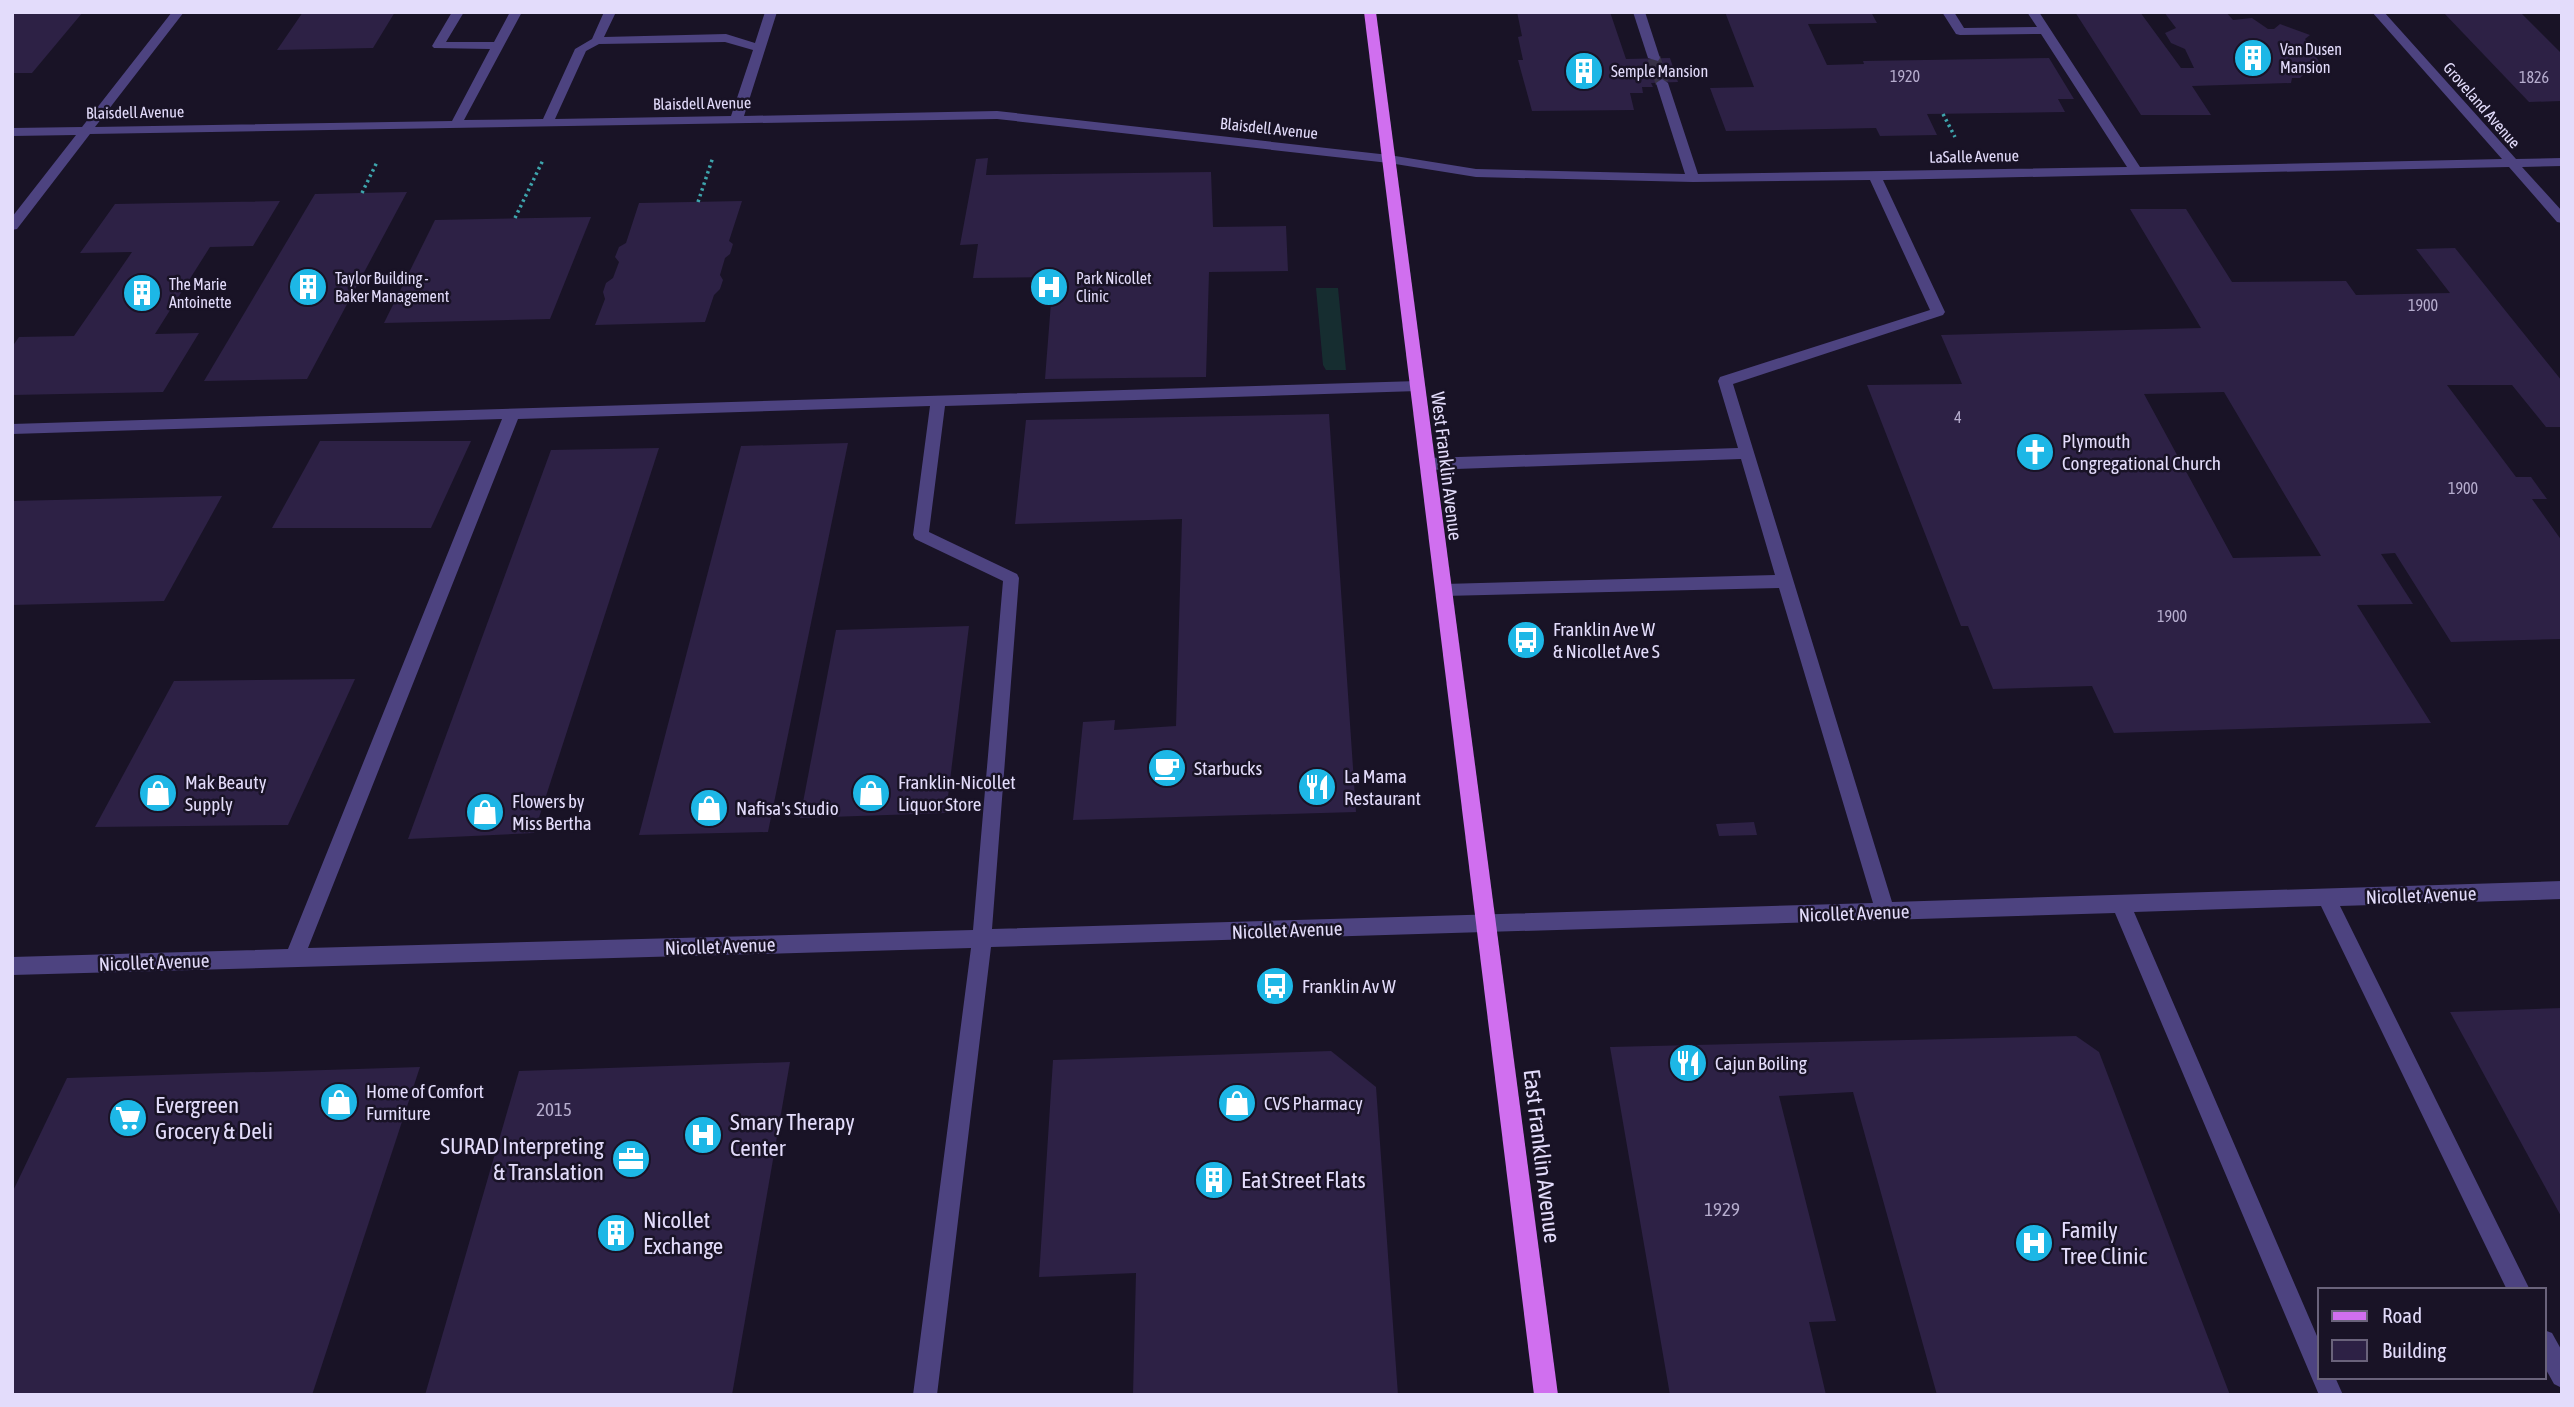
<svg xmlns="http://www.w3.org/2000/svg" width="2574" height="1407" font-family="'Asap Condensed',sans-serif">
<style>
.green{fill:#162d30}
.building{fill:#2d2145;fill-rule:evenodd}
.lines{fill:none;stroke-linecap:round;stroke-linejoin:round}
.minor-tunnel{stroke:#373146;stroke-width:13;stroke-dasharray:13 6;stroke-linecap:butt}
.path{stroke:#3ea5ad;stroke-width:3.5;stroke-dasharray:2.5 3.5;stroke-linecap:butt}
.minor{fill:#4d4380;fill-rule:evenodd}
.major{fill:#d06fef;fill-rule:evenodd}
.labels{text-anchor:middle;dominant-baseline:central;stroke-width:5;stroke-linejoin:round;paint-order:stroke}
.far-poi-label{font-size:16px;fill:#e3dcfb;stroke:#191326;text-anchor:start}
.number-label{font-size:16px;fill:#b6adce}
.far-street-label{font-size:16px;fill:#e3dcfb;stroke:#191326}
.poi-label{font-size:19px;fill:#e3dcfb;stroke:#191326;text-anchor:start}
.street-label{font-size:19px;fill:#e3dcfb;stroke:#191326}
.near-number-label{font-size:19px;fill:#b6adce}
.near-poi-label{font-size:23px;fill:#e3dcfb;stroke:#191326;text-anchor:start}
.near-street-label{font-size:23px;fill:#e3dcfb;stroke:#191326}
</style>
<rect width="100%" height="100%" fill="#191326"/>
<polygon class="green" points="1316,288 1338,288 1346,370 1326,370 1323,365"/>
<g class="building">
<polygon points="12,12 83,12 32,73 12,73"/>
<polygon points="303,12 395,12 373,48 277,50"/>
<polygon points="1517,12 1610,12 1626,59 1670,58 1678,82 1651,83 1653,87 1642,87 1643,93 1630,93 1634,110 1532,111 1518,60 1523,60 1518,37 1522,36"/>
<polygon points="1725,12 1871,12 1877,23 1808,24 1827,65 1864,64 1863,61 2049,58 2074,99 2058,99 2065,112 1927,114 1937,135 1880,136 1876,128 1726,131 1710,88 1754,87"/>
<polygon points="2075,12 2140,12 2181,68 2194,68 2185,49 2171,43 2165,33 2176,28 2164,12 2226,12 2233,20 2252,18 2268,29 2274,29 2280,24 2310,35 2305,39 2323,68 2303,70 2304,74 2300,78 2292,78 2291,83 2192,86 2211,115 2141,115"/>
<polygon points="2443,12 2520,12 2562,54 2562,101 2529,102"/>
<polygon points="988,158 986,175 1211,172 1213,227 1286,226 1288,271 1209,272 1206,377 1045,379 1053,277 973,278 978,244 960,245 976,159"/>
<polygon points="407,192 307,379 204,381 315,194"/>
<polygon points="280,201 253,246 210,247 155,334 199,333 163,392 12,395 12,347 19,337 74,336 132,252 80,253 115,204"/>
<polygon points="742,201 729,241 733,244 730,254 725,258 720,275 723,280 720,289 714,295 705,322 595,325 605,299 603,292 606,283 613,278 619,262 615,257 619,247 626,243 639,203"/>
<path d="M2130 209H2186L2232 282 2346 281 2356 295 2450 293 2416 249 2455 248 2562 381V427H2546L2512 385H2447L2516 477H2531L2547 499H2532L2562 541V639L2451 642 2395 553 2381 554 2413 604 2357 605 2431 723 2114 733 2092 686 1993 689 1968 626H1961L1867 385 1962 384 1941 335 2201 328ZM2224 392 2321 556 2233 558 2144 394Z"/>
<polygon points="591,217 550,319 384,323 435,220"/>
<polygon points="1329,414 1356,812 1073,820 1083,722 1115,720 1114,730 1176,726 1182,519 1015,524 1026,420"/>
<polygon points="320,441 471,441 431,528 272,528"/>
<polygon points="848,443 768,832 639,835 741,446"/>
<polygon points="659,448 534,833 408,839 551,450"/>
<polygon points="222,496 164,601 12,605 12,501"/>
<polygon points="969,626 946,813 800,818 836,630"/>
<polygon points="355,679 288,825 95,827 174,681"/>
<polygon points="1754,822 1757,835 1719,836 1716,824"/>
<polygon points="2562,1008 2562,1218 2450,1012"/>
<polygon points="2076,1036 2099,1052 2230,1395 1937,1395 1853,1092 1779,1096 1836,1321 1809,1322 1826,1395 1670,1395 1610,1047"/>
<polygon points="1331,1051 1376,1087 1398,1395 1133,1395 1136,1273 1039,1277 1053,1060"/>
<polygon points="790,1062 732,1395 425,1395 519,1071"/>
<polygon points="420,1067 312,1395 12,1395 12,1193 67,1078"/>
</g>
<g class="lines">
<polyline class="minor-tunnel" points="1654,58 1662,83"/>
<g class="path">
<polyline points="1943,114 1955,137"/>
<polyline points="362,193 377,162"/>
<polyline points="698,202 713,157"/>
<polyline points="515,218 543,160"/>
</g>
<g class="minor">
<path d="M172 12H184L95 127 452 121 490 49 434 48 432 46 452 12H464L446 42H494L510 12H522L464 120 543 119 575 49 592 39 604 12H616L604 37 726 34 755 43 765 12H777L744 116 997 111 1389 155 1476 169 1685 174 1656 83 1662 79 1668 83 1698 174 2127 167 2041 34 1960 35 1956 34 1942 12H1954L1964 28 2037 27 2027 12H2039L2140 167 2502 159 2372 12H2384L2516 159 2562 158V166L2522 167 2562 211V223L2557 222 2509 167 1883 180 1945 312 1943 315 1733 384 1892 902 2562 881V899L2340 906 2530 1290H2507L2321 906 2134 912 2320 1343V1377H2335L2343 1395H2319L2115 913 991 947 937 1395H913L971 948 12 975V957L288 949 502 419 12 434V424L1418 381 1425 386 1418 391 945 406 929 532 1017 574 1019 578 992 929 1873 903 1779 588 1444 596 1436 590 1444 584 1775 575 1741 459 1428 470 1420 464 1428 458 1738 448 1718 381 1720 377 1930 310 1870 180 1693 182 1476 177 1389 163 997 119 90 134 17 229 12 230V217L76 135 12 136V128L82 127ZM725 42 753 50 731 116 555 119 586 51 599 44ZM930 406 913 535 915 539 1003 581 973 930 308 948 518 419Z"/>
<polygon points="1633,12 1645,12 1660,58 1658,61 1648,58"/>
<polygon points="2544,1330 2552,1333 2562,1351 2562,1388 2554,1384 2544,1366"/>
</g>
<polygon class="major" points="1364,12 1376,12 1558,1395 1534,1395"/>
</g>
<defs>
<symbol id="building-disc" viewBox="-11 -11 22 22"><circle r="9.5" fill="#1db7e6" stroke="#191326"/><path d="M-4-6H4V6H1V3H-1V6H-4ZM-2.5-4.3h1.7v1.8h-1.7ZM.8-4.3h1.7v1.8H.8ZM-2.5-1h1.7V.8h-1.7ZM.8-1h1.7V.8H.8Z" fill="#fff"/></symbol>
<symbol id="hospital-disc" viewBox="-11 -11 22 22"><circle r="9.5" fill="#1db7e6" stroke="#191326"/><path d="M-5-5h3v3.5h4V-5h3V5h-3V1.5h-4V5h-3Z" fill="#fff"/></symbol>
<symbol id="church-disc" viewBox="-11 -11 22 22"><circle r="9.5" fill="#1db7e6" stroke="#191326"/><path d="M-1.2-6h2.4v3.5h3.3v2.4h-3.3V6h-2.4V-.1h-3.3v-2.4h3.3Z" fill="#fff"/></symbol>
<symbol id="bus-disc" viewBox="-11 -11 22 22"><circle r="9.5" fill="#1db7e6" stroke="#191326"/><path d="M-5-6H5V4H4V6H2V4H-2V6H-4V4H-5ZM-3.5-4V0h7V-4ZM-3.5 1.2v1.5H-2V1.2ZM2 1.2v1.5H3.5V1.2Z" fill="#fff"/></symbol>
<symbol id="cafe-disc" viewBox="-11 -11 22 22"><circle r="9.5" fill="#1db7e6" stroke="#191326"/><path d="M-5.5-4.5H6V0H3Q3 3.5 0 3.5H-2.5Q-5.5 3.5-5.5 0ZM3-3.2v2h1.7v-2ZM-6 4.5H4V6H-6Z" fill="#fff"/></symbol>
<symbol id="restaurant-disc" viewBox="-11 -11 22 22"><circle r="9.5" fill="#1db7e6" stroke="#191326"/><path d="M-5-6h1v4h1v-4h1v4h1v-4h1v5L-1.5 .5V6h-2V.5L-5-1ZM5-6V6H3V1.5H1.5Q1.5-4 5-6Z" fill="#fff"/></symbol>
<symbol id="shop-disc" viewBox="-11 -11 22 22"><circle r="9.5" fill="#1db7e6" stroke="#191326"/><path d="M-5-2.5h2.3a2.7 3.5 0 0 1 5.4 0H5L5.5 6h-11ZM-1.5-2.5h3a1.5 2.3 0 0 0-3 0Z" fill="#fff"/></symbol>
<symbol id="supermarket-disc" viewBox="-11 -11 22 22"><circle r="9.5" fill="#1db7e6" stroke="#191326"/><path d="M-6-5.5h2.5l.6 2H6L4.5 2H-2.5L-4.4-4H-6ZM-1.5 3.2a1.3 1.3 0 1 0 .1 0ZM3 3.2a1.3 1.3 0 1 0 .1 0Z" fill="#fff"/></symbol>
<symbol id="office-disc" viewBox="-11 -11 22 22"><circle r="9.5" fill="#1db7e6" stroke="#191326"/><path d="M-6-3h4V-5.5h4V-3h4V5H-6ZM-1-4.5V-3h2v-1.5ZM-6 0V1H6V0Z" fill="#fff"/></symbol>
</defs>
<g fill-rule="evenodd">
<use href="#building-disc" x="2231" y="36" width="44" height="44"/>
<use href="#building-disc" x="1562" y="49" width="44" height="44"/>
<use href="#building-disc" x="286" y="265" width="44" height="44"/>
<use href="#hospital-disc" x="1027" y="265" width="44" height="44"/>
<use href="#building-disc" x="120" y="271" width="44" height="44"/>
<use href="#church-disc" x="2013" y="430" width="44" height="44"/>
<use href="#bus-disc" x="1504" y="618" width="44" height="44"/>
<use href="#cafe-disc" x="1145" y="746" width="44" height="44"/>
<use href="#restaurant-disc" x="1295" y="765" width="44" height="44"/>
<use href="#shop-disc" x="136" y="771" width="44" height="44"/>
<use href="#shop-disc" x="849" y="771" width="44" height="44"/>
<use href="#shop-disc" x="687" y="786" width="44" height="44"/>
<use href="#shop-disc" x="463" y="790" width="44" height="44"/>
<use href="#bus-disc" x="1253" y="964" width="44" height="44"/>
<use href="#restaurant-disc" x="1666" y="1041" width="44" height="44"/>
<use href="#shop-disc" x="317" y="1080" width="44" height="44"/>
<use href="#shop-disc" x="1215" y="1081" width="44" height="44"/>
<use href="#supermarket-disc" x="106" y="1096" width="44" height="44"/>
<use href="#hospital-disc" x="681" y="1113" width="44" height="44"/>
<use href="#office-disc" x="609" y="1137" width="44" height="44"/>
<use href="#building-disc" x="1192" y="1158" width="44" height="44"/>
<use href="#building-disc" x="594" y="1211" width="44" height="44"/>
<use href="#hospital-disc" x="2012" y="1221" width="44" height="44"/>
</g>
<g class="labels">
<g class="far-poi-label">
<text x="2280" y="49">Van Dusen<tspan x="2280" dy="18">Mansion</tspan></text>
<text x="1611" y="71">Semple Mansion</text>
<text x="335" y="278">Taylor Building -<tspan x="335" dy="18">Baker Management</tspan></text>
<text x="1076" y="278">Park Nicollet<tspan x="1076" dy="18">Clinic</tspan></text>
<text x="169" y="284">The Marie<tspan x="169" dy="18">Antoinette</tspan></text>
</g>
<g class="number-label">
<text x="1905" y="76">1920</text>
<text x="2534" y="77">1826</text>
<text x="2423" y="305">1900</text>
<text x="1958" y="417">4</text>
<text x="2463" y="488">1900</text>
<text x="2172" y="616">1900</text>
</g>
<g class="far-street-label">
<text transform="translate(702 103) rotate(-1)">Blaisdell Avenue</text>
<text transform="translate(2482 105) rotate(49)">Groveland Avenue</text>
<text transform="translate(135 112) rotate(-1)">Blaisdell Avenue</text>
<text transform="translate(1269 128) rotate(6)">Blaisdell Avenue</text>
<text transform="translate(1974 156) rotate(-1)">LaSalle Avenue</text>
</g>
<g class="poi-label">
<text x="2062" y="441">Plymouth<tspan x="2062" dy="22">Congregational Church</tspan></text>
<text x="1553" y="629">Franklin Ave W<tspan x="1553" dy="22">&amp; Nicollet Ave S</tspan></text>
<text x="1194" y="768">Starbucks</text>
<text x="1344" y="776">La Mama<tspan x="1344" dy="22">Restaurant</tspan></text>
<text x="185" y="782">Mak Beauty<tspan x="185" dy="22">Supply</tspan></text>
<text x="898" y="782">Franklin-Nicollet<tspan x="898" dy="22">Liquor Store</tspan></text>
<text x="512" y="801">Flowers by<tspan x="512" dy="22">Miss Bertha</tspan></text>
<text x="736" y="808">Nafisa's Studio</text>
<text x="1302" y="986">Franklin Av W</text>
<text x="1715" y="1063">Cajun Boiling</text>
<text x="366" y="1091">Home of Comfort<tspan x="366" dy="22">Furniture</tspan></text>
<text x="1264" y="1103">CVS Pharmacy</text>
</g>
<g class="street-label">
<text transform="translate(1447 466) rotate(83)">West Franklin Avenue</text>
<text transform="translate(2421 895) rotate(-2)">Nicollet Avenue</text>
<text transform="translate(1854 913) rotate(-2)">Nicollet Avenue</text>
<text transform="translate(1287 930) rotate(-2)">Nicollet Avenue</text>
<text transform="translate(720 946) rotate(-2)">Nicollet Avenue</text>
<text transform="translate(154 962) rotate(-2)">Nicollet Avenue</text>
</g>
<g class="near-number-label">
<text x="554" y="1109">2015</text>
<text x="1722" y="1209">1929</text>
</g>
<g class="near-poi-label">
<text x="155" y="1105">Evergreen<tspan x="155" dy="26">Grocery &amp; Deli</tspan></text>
<text x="730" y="1122">Smary Therapy<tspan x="730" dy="26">Center</tspan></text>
<text x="604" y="1146" text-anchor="end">SURAD Interpreting<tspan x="604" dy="26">&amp; Translation</tspan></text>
<text x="1241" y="1180">Eat Street Flats</text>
<text x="643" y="1220">Nicollet<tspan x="643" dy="26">Exchange</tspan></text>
<text x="2061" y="1230">Family<tspan x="2061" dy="26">Tree Clinic</tspan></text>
</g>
<g class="near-street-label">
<text transform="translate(1542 1156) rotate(83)">East Franklin Avenue</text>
</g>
</g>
<rect width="2574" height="1407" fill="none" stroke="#e3dcfb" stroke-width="28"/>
<rect x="2318" y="1288" width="228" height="91" fill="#191326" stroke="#6a637b" stroke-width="2"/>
<rect x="2332" y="1311" width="35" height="10" fill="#d06fef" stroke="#6a637b" stroke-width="2"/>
<text x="2382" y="1323" font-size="21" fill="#e3dcfb">Road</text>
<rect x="2332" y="1340" width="35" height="21" fill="#2d2145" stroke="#6a637b" stroke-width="2"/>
<text x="2382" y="1358" font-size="21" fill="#e3dcfb">Building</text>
</svg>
